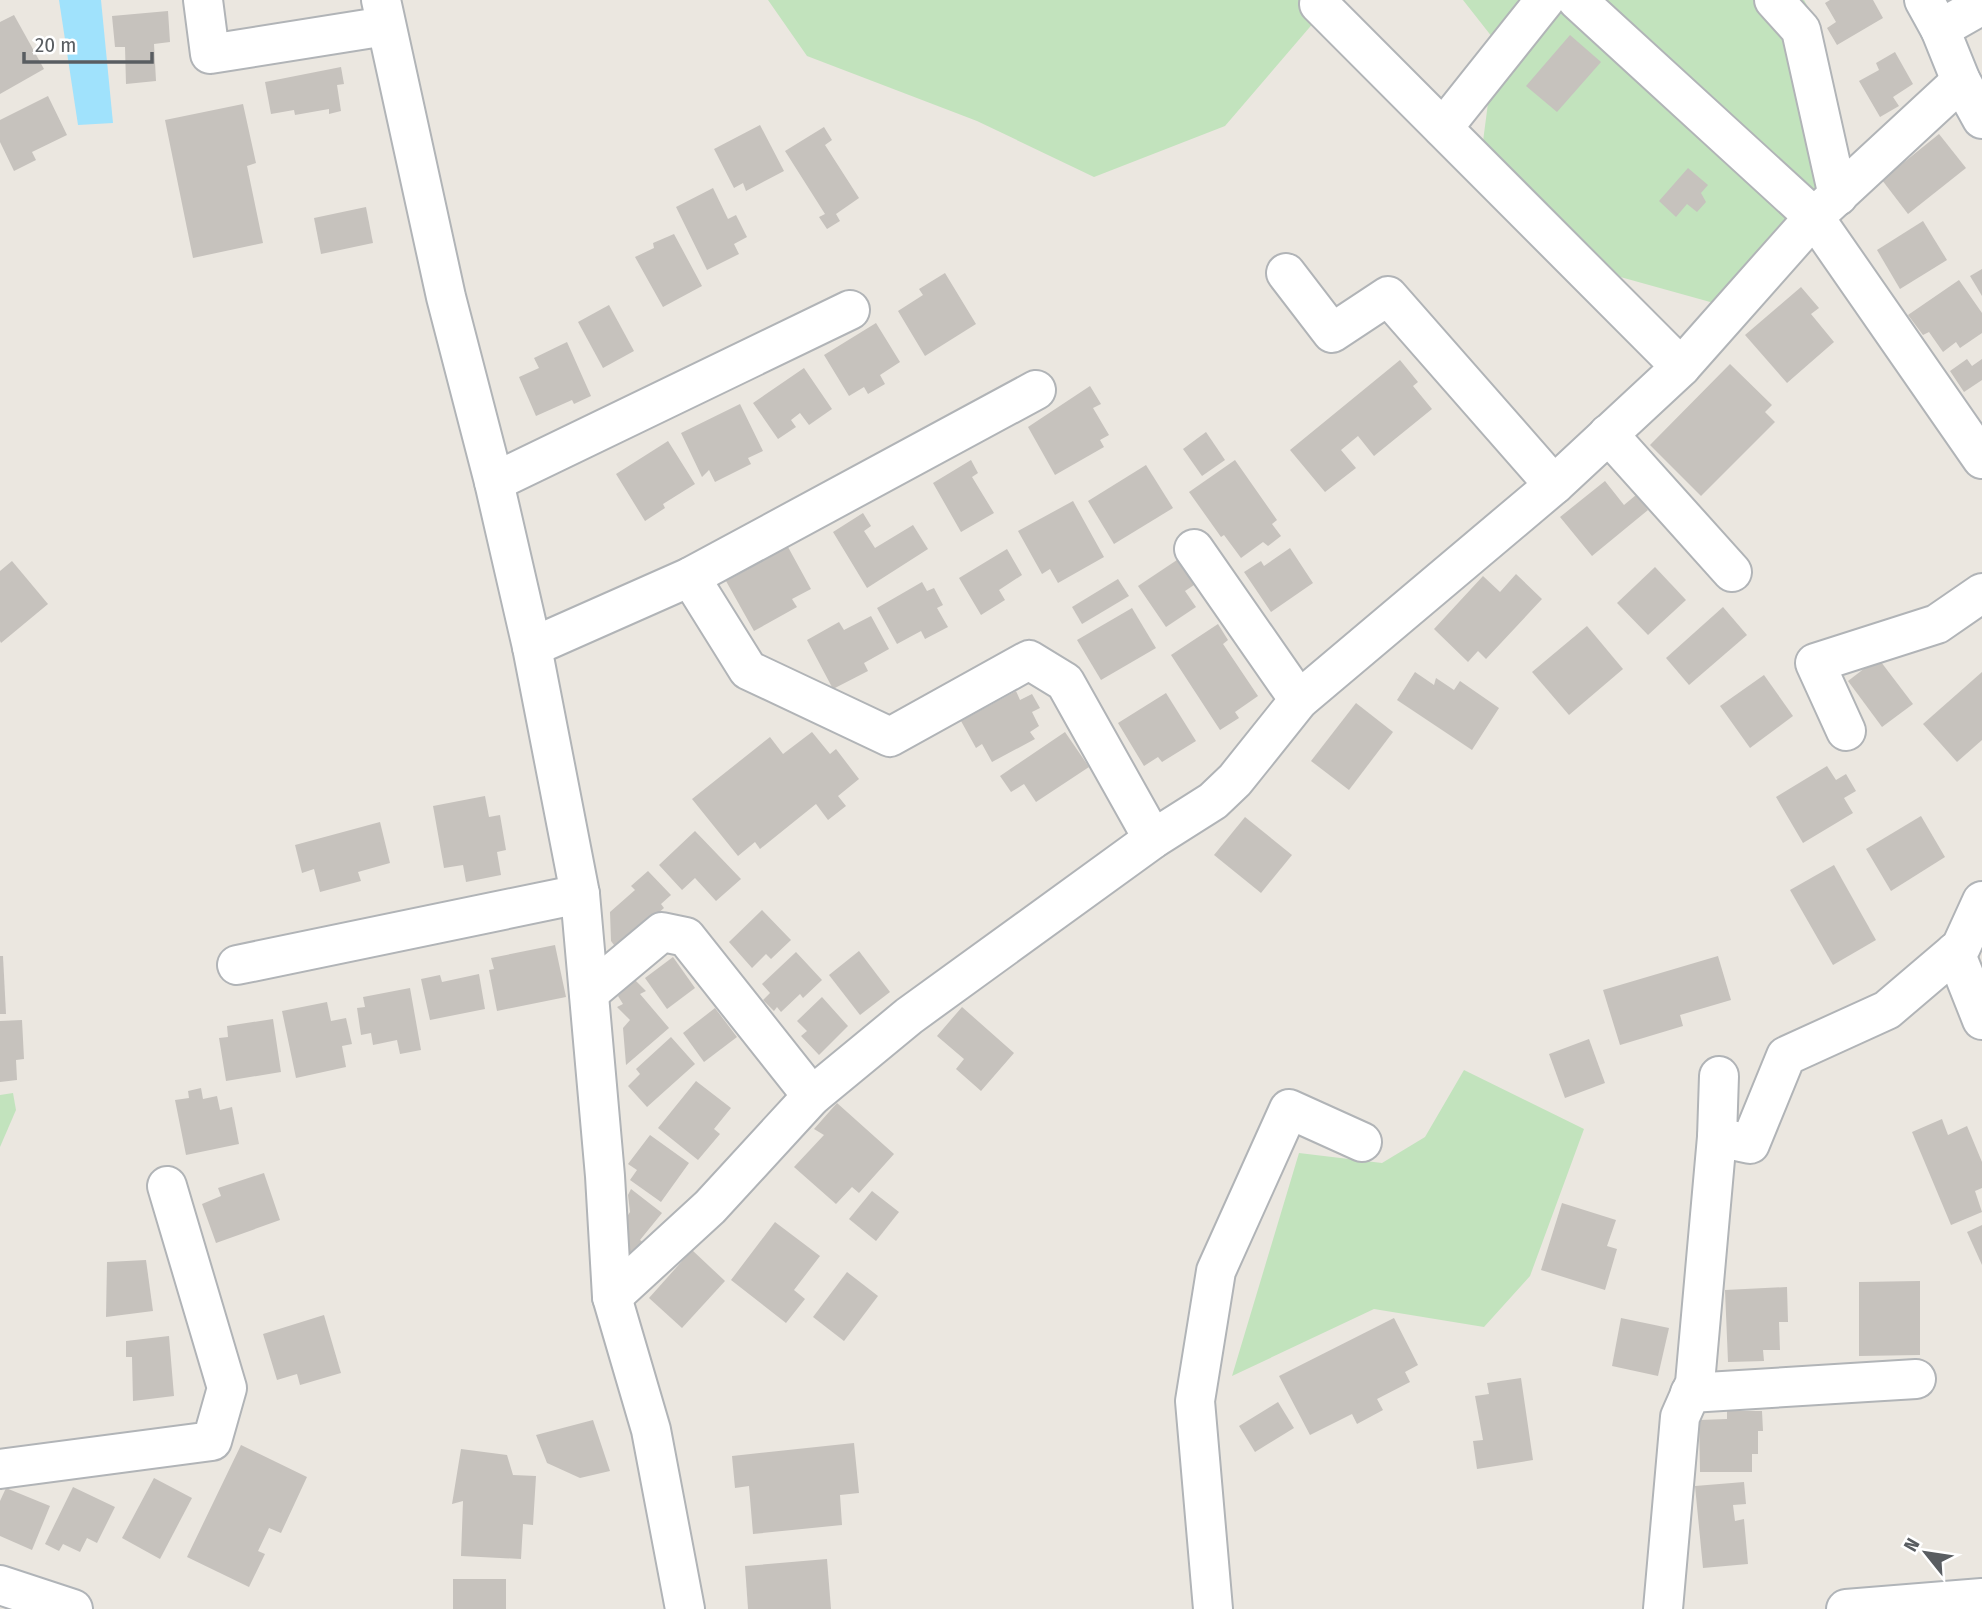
<svg xmlns="http://www.w3.org/2000/svg" width="1982" height="1609" font-family="'Fira Sans Condensed',sans-serif">
<style>
.green{fill:#c2e3bd}
.water{fill:#a0e2fc}
.building{fill:#c6c2bd}
.lines{fill:none;stroke-linecap:round;stroke-linejoin:round}
.street-casing{stroke:#b1b4b7;stroke-width:42}
.secondary-casing{stroke:#b0b4b8;stroke-width:42}
.street{stroke:#fff;stroke-width:38}
.secondary{stroke:#fff;stroke-width:38}
</style>
<rect width="100%" height="100%" fill="#ebe7e0"/>
<g class="green">
<polygon points="768,0 1333,0 1225,126 1094,177 977,121 807,56"/>
<polygon points="1463,0 1804,0 1814,18 1839,183 1721,305 1606,273 1482,149 1496,42"/>
<polygon points="1464,1070 1584,1129 1530,1276 1484,1327 1374,1309 1232,1376 1299,1153 1382,1163 1425,1137"/>
<polygon points="13,1093 16,1110 0,1147 0,1095"/>
</g>
<polygon class="water" points="59,0 101,0 113,123 78,125"/>
<g class="building">
<polygon points="1830,0 1873,0 1883,18 1837,45 1827,28 1836,22 1825,3"/>
<polygon points="168,11 170,42 154,44 156,81 126,84 125,47 115,47 112,16"/>
<polygon points="14,15 44,69 0,94 0,22"/>
<polygon points="1570,35 1601,62 1557,112 1526,86"/>
<polygon points="1895,52 1913,84 1893,97 1899,106 1880,117 1859,81 1879,70 1876,63"/>
<polygon points="341,67 344,84 337,85 341,111 329,114 329,109 295,115 294,110 271,114 265,82"/>
<polygon points="48,96 67,135 32,152 36,160 14,171 0,142 0,120"/>
<polygon points="243,104 256,163 247,166 263,243 193,258 165,120"/>
<polygon points="760,125 784,171 746,191 743,183 734,188 714,149"/>
<polygon points="824,127 832,140 825,145 859,198 836,214 840,221 827,229 819,217 825,214 785,151"/>
<polygon points="1939,134 1966,168 1908,214 1882,180"/>
<polygon points="1688,168 1708,185 1701,193 1706,202 1697,212 1687,204 1676,217 1659,201"/>
<polygon points="713,188 728,219 736,215 747,237 734,244 739,254 707,270 676,207"/>
<polygon points="366,207 373,243 321,254 314,218"/>
<polygon points="1923,221 1947,260 1900,289 1877,250"/>
<polygon points="674,234 702,286 663,307 635,257 654,248 653,243"/>
<polygon points="1982,269 1982,296 1970,276"/>
<polygon points="945,273 976,324 925,356 898,311 923,295 919,289"/>
<polygon points="1959,280 1982,313 1982,333 1960,348 1956,342 1943,352 1929,332 1923,335 1908,315"/>
<polygon points="1801,287 1819,308 1811,314 1834,342 1787,383 1745,335"/>
<polygon points="609,305 634,351 603,368 578,322"/>
<polygon points="876,323 900,362 880,375 885,384 868,394 864,387 849,396 824,355"/>
<polygon points="567,342 591,396 574,404 572,400 536,416 519,377 539,368 534,358"/>
<polygon points="1967,359 1972,366 1982,359 1982,380 1964,392 1950,371"/>
<polygon points="1400,360 1418,382 1413,386 1432,409 1374,456 1358,436 1341,450 1356,468 1325,492 1290,450"/>
<polygon points="1730,364 1772,405 1765,412 1775,422 1701,496 1650,445"/>
<polygon points="804,368 832,409 809,425 800,413 791,420 796,427 778,439 753,403"/>
<polygon points="1090,386 1101,404 1093,408 1109,435 1100,440 1104,447 1055,475 1028,427"/>
<polygon points="740,404 763,451 748,458 751,464 715,482 709,470 702,477 681,433"/>
<polygon points="1206,432 1225,460 1202,476 1183,449"/>
<polygon points="668,441 695,484 663,504 665,508 645,521 616,474"/>
<polygon points="971,460 978,473 972,477 994,513 961,532 933,483"/>
<polygon points="1235,460 1277,520 1272,524 1281,536 1268,546 1263,542 1241,558 1224,535 1221,537 1189,492"/>
<polygon points="1146,465 1173,508 1114,544 1088,501"/>
<polygon points="1605,481 1624,505 1636,495 1648,510 1592,556 1560,517"/>
<polygon points="1073,501 1104,557 1058,583 1050,569 1042,574 1018,531"/>
<polygon points="863,513 871,526 864,531 875,548 913,525 928,549 867,588 833,532"/>
<polygon points="788,547 811,589 792,599 797,607 754,631 726,581"/>
<polygon points="1290,548 1313,583 1271,612 1244,572 1261,561 1264,566"/>
<polygon points="1007,549 1022,575 999,590 1005,600 981,615 959,578"/>
<polygon points="1180,558 1197,583 1185,591 1196,607 1166,627 1138,586"/>
<polygon points="12,561 48,604 1,643 0,641 0,571"/>
<polygon points="1655,567 1686,600 1648,635 1617,603"/>
<polygon points="1516,574 1542,599 1486,659 1478,651 1468,662 1434,629 1483,576 1500,592"/>
<polygon points="1118,579 1129,596 1082,624 1072,607"/>
<polygon points="922,582 927,591 934,588 943,605 937,608 948,627 925,639 921,631 897,644 877,608"/>
<polygon points="1723,607 1747,635 1689,685 1666,658"/>
<polygon points="1132,608 1156,648 1101,680 1077,640"/>
<polygon points="871,616 889,649 864,663 868,671 833,689 807,640 839,622 844,630"/>
<polygon points="1218,624 1228,640 1223,644 1258,696 1235,712 1239,718 1220,730 1171,655"/>
<polygon points="1587,626 1623,669 1569,715 1532,672"/>
<polygon points="1878,658 1913,704 1882,727 1848,681"/>
<polygon points="1415,672 1434,685 1436,678 1454,690 1460,681 1499,708 1472,750 1397,700"/>
<polygon points="1982,672 1982,740 1957,762 1923,724"/>
<polygon points="1764,675 1793,716 1750,748 1720,706"/>
<polygon points="1016,691 1020,700 1032,694 1040,708 1032,712 1039,726 1030,732 1035,739 992,762 982,744 976,748 961,721"/>
<polygon points="1166,693 1196,741 1162,762 1158,757 1144,766 1118,723"/>
<polygon points="1356,703 1393,732 1349,790 1311,761"/>
<polygon points="812,732 830,754 836,749 859,779 838,796 846,806 828,820 816,804 760,849 755,842 738,856 692,799 770,737 783,754"/>
<polygon points="1065,732 1089,767 1036,802 1024,784 1011,792 1000,776"/>
<polygon points="1827,766 1836,780 1846,774 1856,791 1844,798 1853,813 1803,843 1776,797"/>
<polygon points="485,796 489,817 500,815 506,850 497,852 501,875 466,882 463,865 444,868 433,806"/>
<polygon points="1921,816 1945,857 1891,891 1866,849"/>
<polygon points="1245,817 1292,855 1261,893 1214,855"/>
<polygon points="380,822 390,863 358,872 361,881 320,892 314,869 302,873 295,845"/>
<polygon points="695,831 741,879 716,901 695,878 682,890 659,865"/>
<polygon points="1834,865 1876,940 1833,965 1790,890"/>
<polygon points="648,871 671,895 661,904 664,908 617,949 611,941 610,912 635,890 631,886"/>
<polygon points="762,910 791,940 771,959 766,954 752,968 729,942"/>
<polygon points="555,945 566,997 497,1011 489,970 494,969 491,958"/>
<polygon points="859,951 890,992 860,1015 829,975"/>
<polygon points="796,952 822,980 803,998 800,994 781,1012 777,1007 774,1011 763,1000 770,993 762,984"/>
<polygon points="0,956 3,956 6,1014 0,1014"/>
<polygon points="1718,956 1731,1000 1680,1015 1683,1026 1620,1045 1603,990"/>
<polygon points="673,957 695,988 667,1009 645,978"/>
<polygon points="479,974 485,1009 430,1020 421,979 440,975 442,982"/>
<polygon points="635,980 646,991 640,994 669,1028 626,1065 623,1028 630,1020 617,1007 623,1004 618,996"/>
<polygon points="410,988 421,1050 400,1054 397,1040 373,1045 371,1033 361,1035 357,1008 365,1007 363,997"/>
<polygon points="822,997 848,1026 819,1055 801,1036 807,1031 797,1021"/>
<polygon points="327,1002 331,1021 346,1018 352,1044 342,1046 346,1067 296,1078 282,1011"/>
<polygon points="962,1007 1014,1053 981,1091 956,1069 964,1059 937,1036"/>
<polygon points="715,1008 737,1037 704,1062 683,1033"/>
<polygon points="273,1019 281,1072 226,1081 219,1038 228,1037 227,1026"/>
<polygon points="22,1020 24,1059 16,1060 17,1080 0,1082 0,1021"/>
<polygon points="671,1037 695,1064 647,1107 628,1086 640,1074 636,1069"/>
<polygon points="1589,1039 1605,1083 1565,1098 1549,1054"/>
<polygon points="696,1081 731,1108 714,1129 720,1134 698,1160 658,1128"/>
<polygon points="201,1088 203,1099 217,1096 220,1110 232,1107 239,1144 186,1155 175,1100 189,1098 188,1091"/>
<polygon points="837,1103 894,1154 859,1193 852,1187 836,1204 794,1167 824,1135 814,1129"/>
<polygon points="1942,1119 1948,1135 1967,1126 1982,1162 1982,1188 1975,1191 1982,1212 1951,1225 1912,1132"/>
<polygon points="650,1135 689,1163 661,1202 630,1180 637,1170 628,1164"/>
<polygon points="264,1173 280,1220 216,1243 202,1204 221,1196 218,1188"/>
<polygon points="631,1189 662,1213 640,1240 647,1245 626,1255 625,1220 630,1212 628,1195"/>
<polygon points="872,1191 899,1212 876,1241 849,1219"/>
<polygon points="1562,1203 1616,1220 1607,1246 1617,1249 1605,1290 1541,1270"/>
<polygon points="775,1222 820,1256 794,1290 805,1299 786,1323 731,1280"/>
<polygon points="1982,1225 1982,1265 1967,1232"/>
<polygon points="692,1250 725,1281 682,1328 649,1298"/>
<polygon points="146,1260 153,1311 106,1317 107,1262"/>
<polygon points="847,1272 878,1296 844,1341 813,1317"/>
<polygon points="1920,1281 1920,1355 1859,1356 1859,1282"/>
<polygon points="1787,1287 1788,1322 1779,1322 1780,1350 1763,1350 1764,1361 1728,1362 1725,1290"/>
<polygon points="324,1315 341,1373 300,1385 297,1374 277,1380 263,1334"/>
<polygon points="1394,1318 1418,1365 1405,1372 1410,1382 1377,1399 1383,1410 1357,1424 1352,1414 1310,1435 1279,1376"/>
<polygon points="1621,1318 1669,1328 1658,1376 1612,1366"/>
<polygon points="169,1336 174,1396 133,1401 132,1357 126,1357 126,1341"/>
<polygon points="1521,1378 1533,1460 1477,1469 1473,1441 1483,1440 1475,1396 1489,1394 1487,1383"/>
<polygon points="1278,1402 1294,1428 1255,1452 1239,1426"/>
<polygon points="1727,1411 1762,1411 1763,1431 1758,1431 1758,1454 1752,1454 1752,1472 1700,1472 1699,1420 1727,1419"/>
<polygon points="593,1420 610,1471 580,1478 547,1463 536,1435"/>
<polygon points="854,1443 859,1493 840,1495 842,1525 753,1534 749,1486 735,1488 732,1456"/>
<polygon points="241,1445 307,1477 281,1533 269,1528 258,1551 265,1554 249,1587 187,1557"/>
<polygon points="461,1449 507,1455 513,1475 536,1476 533,1525 523,1524 521,1559 461,1556 463,1501 452,1504"/>
<polygon points="154,1478 192,1498 160,1559 122,1538"/>
<polygon points="1744,1482 1746,1504 1733,1505 1735,1521 1744,1519 1748,1564 1703,1568 1695,1486"/>
<polygon points="73,1487 115,1507 97,1543 87,1538 80,1552 63,1544 59,1551 45,1544"/>
<polygon points="6,1488 50,1506 32,1550 0,1536 0,1501"/>
<polygon points="827,1559 831,1609 748,1609 745,1566"/>
<rect x="453" y="1579" width="53" height="30"/>
</g>
<g class="lines">
<defs>
<g id="street">
<polyline points="203,0 210,54 386,26"/>
<polyline points="381,0 446,297 494,482 532,647 580,894 605,1176 612,1297 651,1430 685,1609"/>
<polyline points="1322,0 1319,4 1681,367"/>
<polyline points="1577,0 1814,217 1982,459"/>
<polyline points="1774,0 1801,30 1838,196"/>
<polyline points="1940,29 1982,5"/>
<polyline points="1443,128 1545,0"/>
<polyline points="1286,273 1332,333 1388,296 1554,485"/>
<polyline points="1608,434 1732,572"/>
<polyline points="494,482 850,310"/>
<polyline points="1194,549 1299,700"/>
<polyline points="690,577 748,670 890,737 1029,660 1065,682 1153,839"/>
<polyline points="532,647 690,577 1036,390"/>
<polyline points="1846,731 1815,663 1937,624 1982,593"/>
<polyline points="1955,952 1982,1020"/>
<polyline points="237,965 580,894"/>
<polyline points="589,993 662,932 686,937 812,1096"/>
<polyline points="1717,1137 1719,1076"/>
<polyline points="612,1297 710,1207 812,1096 909,1016 1153,839 1213,801 1235,780 1299,700 1554,485 1681,367 1814,217 1961,81"/>
<polyline points="1690,1393 1916,1379"/>
<polyline points="0,1469 212,1441 227,1388 167,1186"/>
<polyline points="1213,1609 1195,1401 1216,1271 1289,1109 1362,1142"/>
<polyline points="1663,1609 1680,1417 1695,1383 1717,1137 1750,1144 1786,1056 1887,1010 1961,947 1982,901"/>
</g>
<g id="secondary">
<polyline points="1924,0 1940,29 1961,81 1982,119"/>
<polyline points="0,1585 73,1609"/>
<polyline points="1846,1609 1982,1598"/>
</g>
</defs>
<use href="#street" class="street-casing"/>
<use href="#secondary" class="secondary-casing"/>
<use href="#street" class="street"/>
<use href="#secondary" class="secondary"/>
</g>
<g transform="translate(1926 1553) rotate(300)" stroke="#ffffff" stroke-width="5" paint-order="stroke">
<path d="M0-5L12 26L0 18L-12 26Z" fill="#595d61"/>
<text y="-10" font-size="19" font-weight="bold" text-anchor="middle" fill="#595d61">N</text>
</g>
<path d="M24 52v10h128v-10" fill="none" stroke="#595d61" stroke-width="3.5"/>
<text x="35" y="52" font-size="21" fill="#595d61" stroke="#ffffff" stroke-width="5" paint-order="stroke">20 m</text>
</svg>
